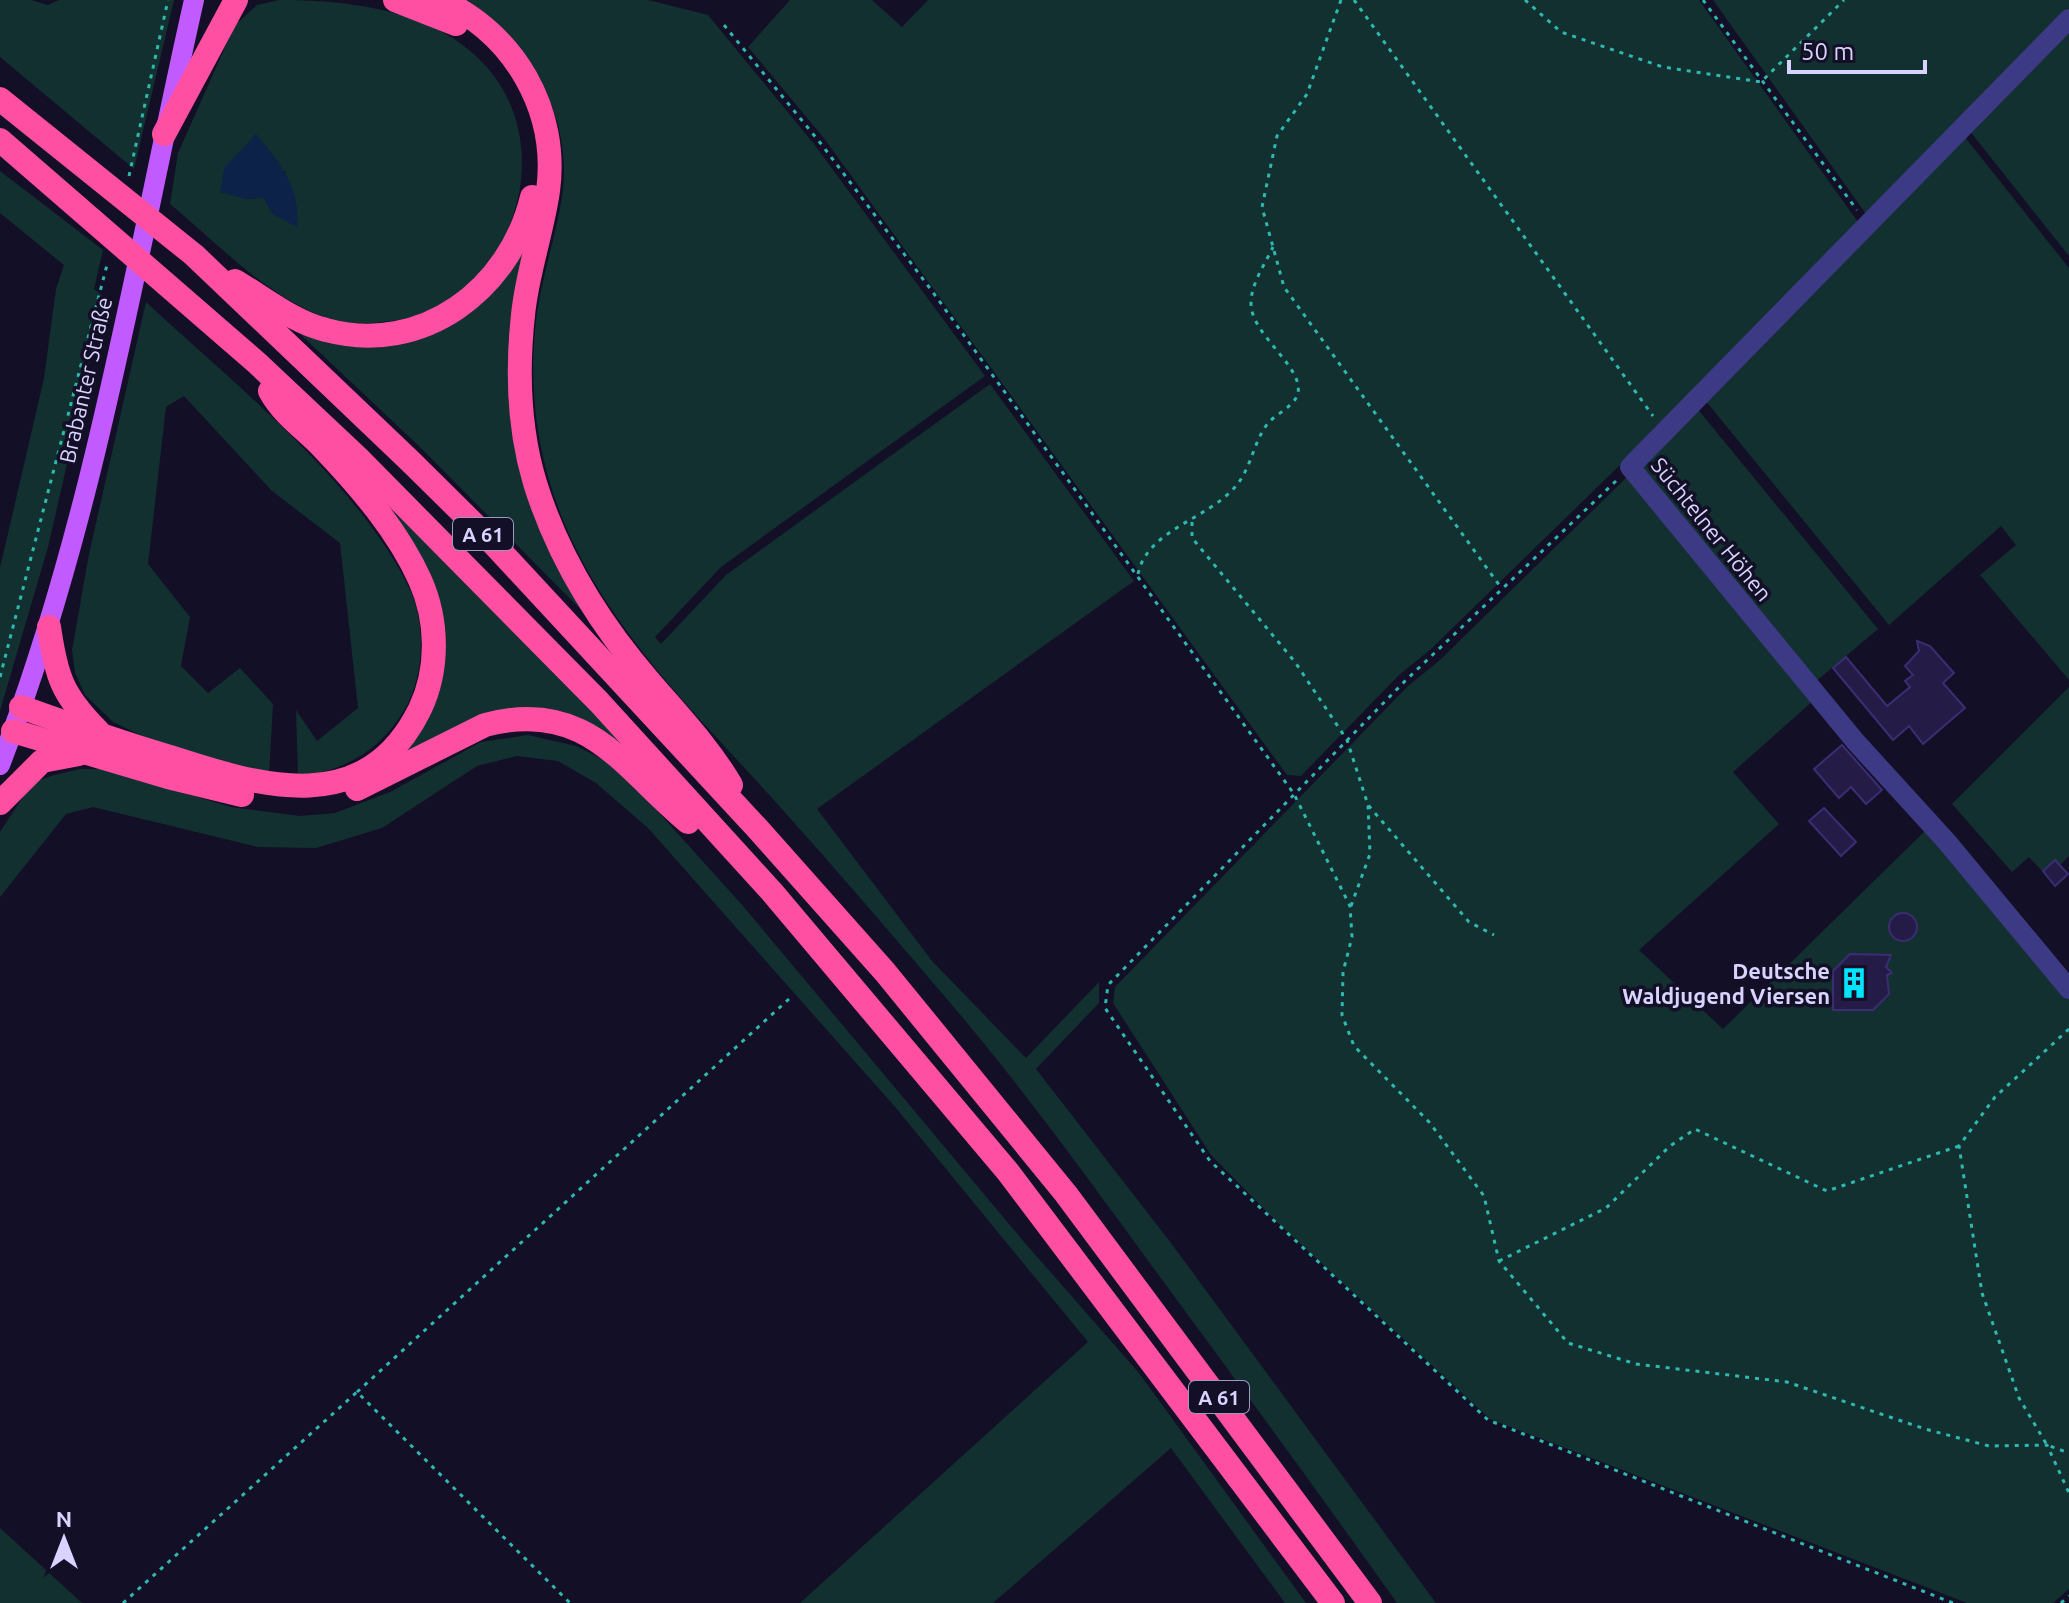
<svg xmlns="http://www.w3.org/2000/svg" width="2069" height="1603" font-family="Ubuntu,sans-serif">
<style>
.green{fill:#12302f;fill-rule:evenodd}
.water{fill:#0c2248}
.building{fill:#241b47;stroke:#3b2d73;stroke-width:2}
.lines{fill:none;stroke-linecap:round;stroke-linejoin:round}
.path{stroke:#2fb8b0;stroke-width:3;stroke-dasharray:4 6;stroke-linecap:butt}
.minor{stroke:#3d3a85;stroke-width:20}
.major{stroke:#c25bff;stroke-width:20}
.highway{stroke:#ff4fa3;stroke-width:24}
.labels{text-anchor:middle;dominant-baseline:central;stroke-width:7;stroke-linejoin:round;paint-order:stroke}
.shield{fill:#130f26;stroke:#9e99be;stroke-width:2}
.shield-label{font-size:20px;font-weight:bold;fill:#d9d4ff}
.street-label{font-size:22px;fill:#d9d4ff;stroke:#130f26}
.poi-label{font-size:22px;font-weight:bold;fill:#d9d4ff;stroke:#130f26;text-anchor:end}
</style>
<rect width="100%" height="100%" fill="#130f26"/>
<g class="green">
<polygon points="0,0 31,0 48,5 59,0 174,0 134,169 0,57"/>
<path d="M279 0C346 0 428 9 478 58 567 143 512 304 392 321 374 323 350 326 332 320 268 299 221 246 170 204L178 153 235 25 257 5ZM286 171 274 215 263 197 248 199 221 192Z"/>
<path d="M465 0H648L708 15 814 144 985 376 721 567 655 637 661 644 726 575 990 384 1134 581 817 809 932 961 1026 1058 1099 982V1003L1036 1069 1171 1243 1436 1603H1397C1324 1500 1249 1398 1174 1296 1105 1202 1038 1108 963 1018 900 944 837 870 772 798 695 713 607 628 563 520 538 459 529 395 535 330 539 285 555 241 562 197 574 118 530 40 465 0Z"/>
<polygon points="790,0 872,0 902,27 928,0 1699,0 1858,222 1619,466 1430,650 1399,675 1301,776 1287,775 823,137 748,47"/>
<polygon points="1713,0 2069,0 2069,8 1866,214"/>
<polygon points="2069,30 2069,256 1969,130"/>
<polygon points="1964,136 2069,268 2069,680 1980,575 2016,545 2001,526 1889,625 1704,399"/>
<polygon points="0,171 103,250 94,289 105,298 48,547 0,711 0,568 44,378 56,289 64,265 0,213"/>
<polygon points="529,237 514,412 583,612 422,449 298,332 436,330"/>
<path d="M146 302C233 383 361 484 411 592 426 626 424 676 405 709 380 751 346 770 298 777L296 710 317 741 358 708 340 543 272 491 184 396 166 407 148 564 190 617 181 666 208 693 240 668 273 704 269 776 155 742 113 722 85 695 75 673 72 650 89 554Z"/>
<polygon points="1696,407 1878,629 1814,683 1643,477 1643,461"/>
<polygon points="1628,476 1814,700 1733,772 1779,824 1639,950 1723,1029 1928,828 2069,999 2069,1589 2053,1603 1967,1603 1490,1419 1279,1224 1211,1155 1113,1003 1115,987 1408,686 1440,660"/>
<polygon points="389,507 490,604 638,760 556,718 392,760 440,662"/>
<polygon points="2069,687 2069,856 2060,865 2055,860 2042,871 2029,857 2012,872 1952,804"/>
<polygon points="528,735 576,746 606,761 643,795 743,906 1025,1243 1139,1373 1306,1603 1285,1603 1171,1448 993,1603 800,1603 1088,1342 896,1108 648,828 596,783 558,761 517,756 477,766 382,828 316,848 258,847 93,807 66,814 0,897 0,832 32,783 54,775 80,769 104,769 231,807 300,816 335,813 390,792 481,742"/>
<polygon points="0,1528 82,1603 0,1603"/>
</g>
<path class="water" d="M256 134C280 163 301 188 297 227L274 215 263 197 248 199 220 192 224 168Z"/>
<g class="building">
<polygon points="1917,641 1930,646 1954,673 1943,683 1965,708 1923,744 1909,726 1893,740 1833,668 1846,657 1887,706 1910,687 1905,681 1913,675 1905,666 1919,651"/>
<polygon points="1842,745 1882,790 1866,804 1851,787 1839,798 1814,769"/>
<polygon points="1824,808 1856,842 1841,856 1809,821"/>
<polygon points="2055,860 2068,874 2055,886 2043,871"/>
<circle cx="1903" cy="927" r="14"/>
<polygon points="1850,954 1891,955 1886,967 1892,973 1887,975 1889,994 1873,1010 1833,1010 1833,971"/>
</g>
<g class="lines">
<g class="path">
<polyline points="1341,0 1307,94 1277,136 1262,207 1284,287 1502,589"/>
<polyline points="1354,0 1653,416"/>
<polyline points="1525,0 1561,32 1663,67 1761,82 1844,0"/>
<polyline points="1703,0 1857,210"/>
<polyline points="724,25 822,145 932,291 1294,794 1350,906 1352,937 1343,972 1342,1015 1354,1046 1430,1123 1484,1196 1499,1261 1568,1343 1636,1364 1787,1382 1925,1429 1989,1446 2047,1445 2069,1493"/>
<polyline points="129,176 168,0"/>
<polyline points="1616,481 1405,681 1108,985 1105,1008 1210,1161 1488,1420 1953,1603"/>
<polyline points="1192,522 1192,538 1295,662 1347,740 1368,805 1469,922 1494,935"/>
<path d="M1138 574C1147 530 1208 519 1235 487 1252 468 1253 441 1269 422 1277 414 1290 408 1296 398 1311 371 1250 336 1251 303 1251 284 1265 264 1273 247"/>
<polyline points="0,677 108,261"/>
<polyline points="1351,906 1370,854 1368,805"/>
<polyline points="2069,1029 1995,1097 1959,1146 1982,1293 2019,1398 2047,1445 2069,1453"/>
<polyline points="1499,1261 1606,1208 1670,1146 1695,1129 1827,1191 1959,1146"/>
<polyline points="357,1392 789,999"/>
<polyline points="123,1603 357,1392 570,1603"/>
<polyline points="2061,1603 2069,1596"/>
</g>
<polyline class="minor" points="2069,19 1630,467 1855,741 1947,842 2069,989"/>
<path class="major" d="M0 765C95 519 136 256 194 0"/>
<g class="highway">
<polyline points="395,0 456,24"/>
<path d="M440 0C514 33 559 110 548 191 542 233 527 273 523 315 517 370 519 430 535 483 558 557 598 622 649 681 678 715 708 746 731 785"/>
<polyline points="0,99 194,255 410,461 491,541 757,828 885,972 1066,1194 1370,1603"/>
<polyline points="164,134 236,0"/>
<polyline points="0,140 257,363 358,458 599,702 772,892 1008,1172 1333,1603"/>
<path d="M235 281C264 298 293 322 326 330 423 356 510 289 532 197"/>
<path d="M49 627C56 676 62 695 98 731"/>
<path d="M21 707C71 725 120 742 170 757 262 787 366 819 420 709 439 669 438 620 420 580 398 531 360 487 323 448 305 429 283 415 270 391"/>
<polyline points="13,731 168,777 242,795"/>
<path d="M357 789 485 725C587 698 622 767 688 822"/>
<polyline points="0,803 42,761 79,754"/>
</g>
</g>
<defs>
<symbol id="building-bare" viewBox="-9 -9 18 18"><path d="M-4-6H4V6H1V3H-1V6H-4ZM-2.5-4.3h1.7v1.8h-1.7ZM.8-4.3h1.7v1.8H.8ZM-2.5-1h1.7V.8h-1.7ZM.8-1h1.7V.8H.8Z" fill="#00e5ff" stroke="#130f26" stroke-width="2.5" paint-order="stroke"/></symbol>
</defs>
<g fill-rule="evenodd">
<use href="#building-bare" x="1832" y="961" width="44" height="44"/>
</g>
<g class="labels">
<g class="shield">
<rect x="453" y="518" width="60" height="32" rx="6"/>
<rect x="1189" y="1381" width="60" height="32" rx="6"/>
</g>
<g class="shield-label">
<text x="483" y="534">A 61</text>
<text x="1219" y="1397">A 61</text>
</g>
<g class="street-label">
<text transform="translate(85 380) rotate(-77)">Brabanter Straße</text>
<text transform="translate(1712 529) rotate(51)">Süchtelner Höhen</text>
</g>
<g class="poi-label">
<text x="1830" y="970">Deutsche<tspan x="1830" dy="25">Waldjugend Viersen</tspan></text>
</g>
</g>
<g transform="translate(64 1539)" stroke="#130f26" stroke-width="6" paint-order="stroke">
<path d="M0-6L14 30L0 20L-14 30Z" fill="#d9d4ff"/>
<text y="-12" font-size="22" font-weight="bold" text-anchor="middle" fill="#d9d4ff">N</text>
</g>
<path d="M1789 60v12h136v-12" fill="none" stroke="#d9d4ff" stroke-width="4"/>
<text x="1801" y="60" font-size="24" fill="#d9d4ff" stroke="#130f26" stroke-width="6" paint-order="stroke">50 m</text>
</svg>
